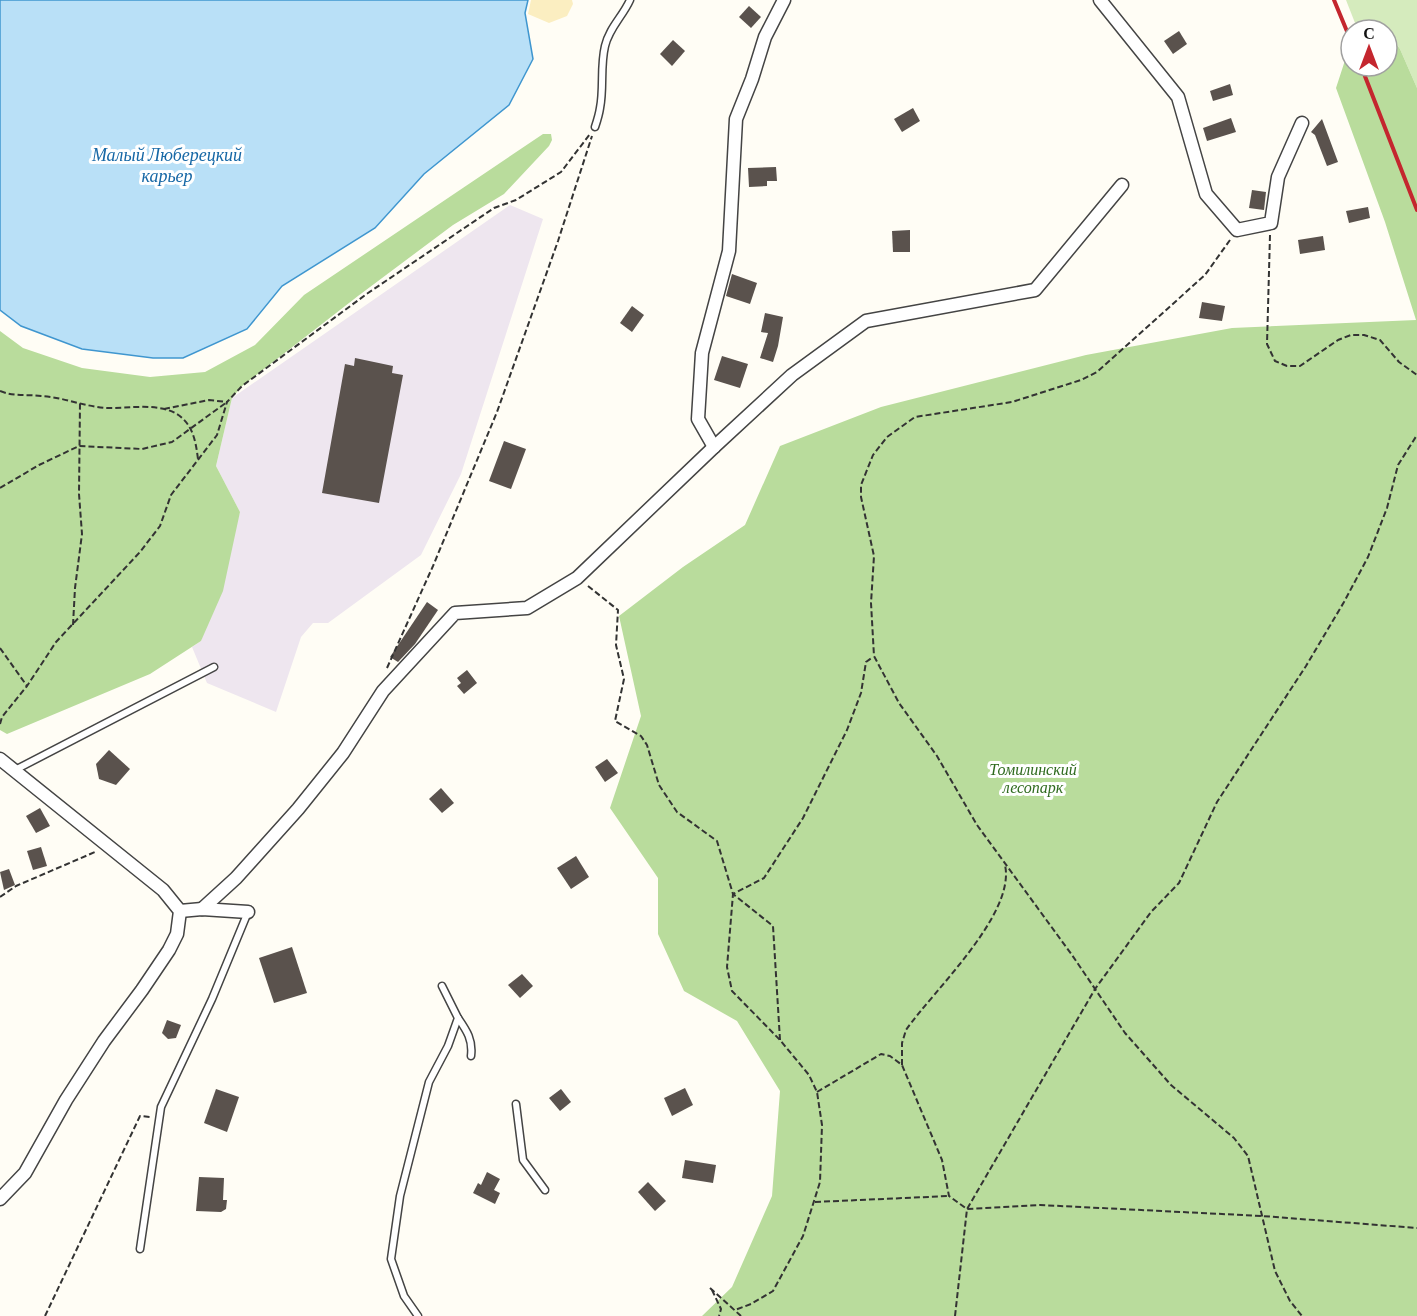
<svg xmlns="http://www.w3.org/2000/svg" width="1417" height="1316" font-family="'Crimson Pro',serif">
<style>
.industrial{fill:#eee6ef}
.green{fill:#d5ebbd}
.forest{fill:#b9dc9c}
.sand{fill:#fbeec1}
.water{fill:#b9e0f7;stroke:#3f96cf;stroke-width:1.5}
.building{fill:#5a524d}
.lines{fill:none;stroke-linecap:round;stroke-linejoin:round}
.service-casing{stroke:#444;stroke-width:9}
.minor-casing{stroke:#444;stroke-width:15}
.path{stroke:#333;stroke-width:2;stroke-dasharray:6 3;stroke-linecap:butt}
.service{stroke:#fff;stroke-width:6}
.minor{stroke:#fff;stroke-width:12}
.rail{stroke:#c4262e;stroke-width:4}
.labels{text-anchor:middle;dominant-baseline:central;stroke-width:6;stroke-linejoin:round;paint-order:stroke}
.park-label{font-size:16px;font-style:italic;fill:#2f6b1f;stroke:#fff}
.water-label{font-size:18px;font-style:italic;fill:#1768a6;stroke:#fff}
</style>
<rect width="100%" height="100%" fill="#fffdf5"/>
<polygon class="industrial" points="510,205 543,219 461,474 421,555 328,623 313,623 301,637 276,712 207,683 192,647 201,641 240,512 216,466 232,398"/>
<polygon class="green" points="1346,0 1417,0 1417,88 1400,49 1387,30 1357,28"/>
<g class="forest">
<polygon points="1387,31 1400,49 1417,88 1417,1316 702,1316 732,1287 772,1196 780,1091 737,1021 684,991 658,934 658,878 610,808 641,716 619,616 683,567 745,525 780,446 881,407 1086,355 1232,328 1416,320 1385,222 1336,88 1351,42 1351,66 1387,66"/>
<polygon points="543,134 551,134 552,140 549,146 504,194 453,225 358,296 242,386 232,398 216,466 240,512 223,591 201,641 150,674 7,734 0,730 0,331 23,348 82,368 150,377 205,372 255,345 304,295"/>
</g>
<polygon class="sand" points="531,0 572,0 573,4 567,16 549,23 528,14"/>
<polygon class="water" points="0,0 528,0 525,13 533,59 509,105 424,174 375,228 282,286 247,329 183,358 153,358 82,349 21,326 0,310"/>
<g class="building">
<polygon points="749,6 761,17 751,28 739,17"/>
<polygon points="1179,31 1187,44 1173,54 1164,41"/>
<polygon points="673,40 685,51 672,66 660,54"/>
<polygon points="1230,84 1233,95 1213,101 1210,91"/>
<polygon points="913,108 920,121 902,132 894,119"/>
<polygon points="1231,118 1236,132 1207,141 1203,128"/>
<polygon points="1322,119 1338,162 1327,166 1315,135 1311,132"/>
<polygon points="776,167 777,181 767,181 767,186 749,187 748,168"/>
<polygon points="1252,190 1266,192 1264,210 1249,208"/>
<polygon points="1368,207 1370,218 1349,223 1346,211"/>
<polygon points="910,230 910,252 893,252 892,231"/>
<polygon points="1323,236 1325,250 1300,254 1298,240"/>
<polygon points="732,274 757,283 750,304 726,296"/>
<polygon points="1202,302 1225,306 1222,321 1199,318"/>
<polygon points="632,306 644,315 632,332 620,323"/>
<polygon points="765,313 783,317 778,346 773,362 760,358 768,333 761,332"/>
<polygon points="722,356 748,364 740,388 714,380"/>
<polygon points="355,358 393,366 392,373 403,375 379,503 322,493 345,364 354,366"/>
<polygon points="504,441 526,449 511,489 489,481"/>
<polygon points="427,602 438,610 415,644 398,662 390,657"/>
<polygon points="467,670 477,683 464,694 457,686 461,683 457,678"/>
<polygon points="109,750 130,769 116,785 99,779 96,764"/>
<polygon points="607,759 618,773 605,782 595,767"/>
<polygon points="441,788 454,803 442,813 429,799"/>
<polygon points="40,808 50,826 36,833 26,816"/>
<polygon points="41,847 47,866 33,870 27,851"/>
<polygon points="576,856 589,877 571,889 557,868"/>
<polygon points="9,869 15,885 4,890 0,872"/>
<polygon points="292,947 307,993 274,1003 259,958"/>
<polygon points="522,974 533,986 520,998 508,985"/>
<polygon points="167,1020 181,1025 176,1038 168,1039 162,1033"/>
<polygon points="685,1088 693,1105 672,1116 664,1098"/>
<polygon points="216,1089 239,1097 227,1132 204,1123"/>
<polygon points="561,1089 571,1102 560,1111 549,1098"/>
<polygon points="685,1160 716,1165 713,1183 682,1178"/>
<polygon points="487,1172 500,1179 494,1190 500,1193 495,1204 473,1193 478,1183 481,1185"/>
<polygon points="199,1177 224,1178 223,1200 227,1200 226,1209 221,1212 196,1211"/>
<polygon points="648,1182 666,1201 655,1211 638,1192"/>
</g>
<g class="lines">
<defs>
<g id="service">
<path d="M595 127C597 121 599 115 600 108 604 88 600 67 605 46 609 28 623 16 630 0"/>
<polyline points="15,770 214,667"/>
<path d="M458 1018C467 1031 473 1040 471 1056"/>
<polyline points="516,1104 523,1160 545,1190"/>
<polyline points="140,1249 161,1107 212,999 248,912"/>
<polyline points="418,1316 404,1296 391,1259 400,1196 429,1082 448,1046 458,1018 442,986"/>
</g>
<g id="minor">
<polyline points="1100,0 1178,97 1206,194 1237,230 1271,223 1278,177 1302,123"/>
<polyline points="714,447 698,419 702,353 729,251 736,119 752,79 765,37 784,0"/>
<polyline points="0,759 163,890 180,911 177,934 169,950 142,990 104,1041 66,1100 25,1173 0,1199"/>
<polyline points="202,909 236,878 298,809 343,753 383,691 455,613 527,608 577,578 714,447 792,375 866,321 1035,290 1122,185"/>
<polyline points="180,911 202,909 248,912"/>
</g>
</defs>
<use href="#service" class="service-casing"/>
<use href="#minor" class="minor-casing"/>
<g class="path">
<polyline points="1270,235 1267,344 1275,361 1287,366 1300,366 1338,340 1351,335 1364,335 1380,340 1399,362 1417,375"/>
<polyline points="1230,240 1205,275 1097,372 1081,380 1012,402 915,417 887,437 873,455 861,485 861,497 874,556 871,603 874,656 899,703 937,756 977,825 1072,955 1125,1033 1171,1085 1234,1138 1248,1156 1275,1271 1290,1301 1302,1316"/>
<path d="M0 391C14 397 27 394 41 396 62 397 83 406 105 408 128 409 162 401 181 417 194 428 196 444 198 459"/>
<polyline points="164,409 209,400 227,402"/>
<polyline points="0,488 39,465 79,446 142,449 172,442 227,402"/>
<polyline points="588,586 618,610 616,645 624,679 615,721 641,736 647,745 659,785 677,812 717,841 733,894 727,967 732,991 780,1040 809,1075 817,1092 822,1125 820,1182 803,1236 773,1291 751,1304 735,1310"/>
<polyline points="73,625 75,588 82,534 79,494 80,403"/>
<polyline points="0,648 27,686"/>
<polyline points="387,668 433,566 497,412 558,241 592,136"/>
<polyline points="0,724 2,717 27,686 56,642 140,552 160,526 171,495 217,435 227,402 242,386 368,293 494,208 516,200 561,172 590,134"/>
<polyline points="0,897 16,886 95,852"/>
<polyline points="780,1040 773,926 733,894 764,878 803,818 847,730 861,693 866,662 873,657"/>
<path d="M902 1065V1043L906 1030C933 991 1016 914 1005 865"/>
<polyline points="817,1092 881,1054 890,1056 902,1065 942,1160 949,1196 967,1209 1095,989 1151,912 1179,883 1217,802 1306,666 1344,602 1368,557 1387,508 1398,465 1417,435"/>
<polyline points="815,1202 949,1196"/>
<polyline points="710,1288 741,1316"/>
<polyline points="712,1290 721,1309 719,1316"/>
<polyline points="45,1316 140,1116 150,1117"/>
<polyline points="955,1316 967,1209 1040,1205 1262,1216 1417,1228"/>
</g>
<use href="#service" class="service"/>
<use href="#minor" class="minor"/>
<g class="rail">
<polyline points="1334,0 1351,41"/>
<polyline points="1361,66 1417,210"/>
</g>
</g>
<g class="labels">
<g class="park-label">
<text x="1033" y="769">Томилинский<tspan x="1033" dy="18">лесопарк</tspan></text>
</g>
<g class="water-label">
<text x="167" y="155">Малый Люберецкий<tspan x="167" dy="21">карьер</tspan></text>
</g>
</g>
<g transform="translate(1369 48)"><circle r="28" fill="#ffffff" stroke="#a0a0a0" stroke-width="1.5"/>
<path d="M0-4.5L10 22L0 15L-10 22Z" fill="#c4262e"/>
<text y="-9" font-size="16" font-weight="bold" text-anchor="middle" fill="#111111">С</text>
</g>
</svg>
